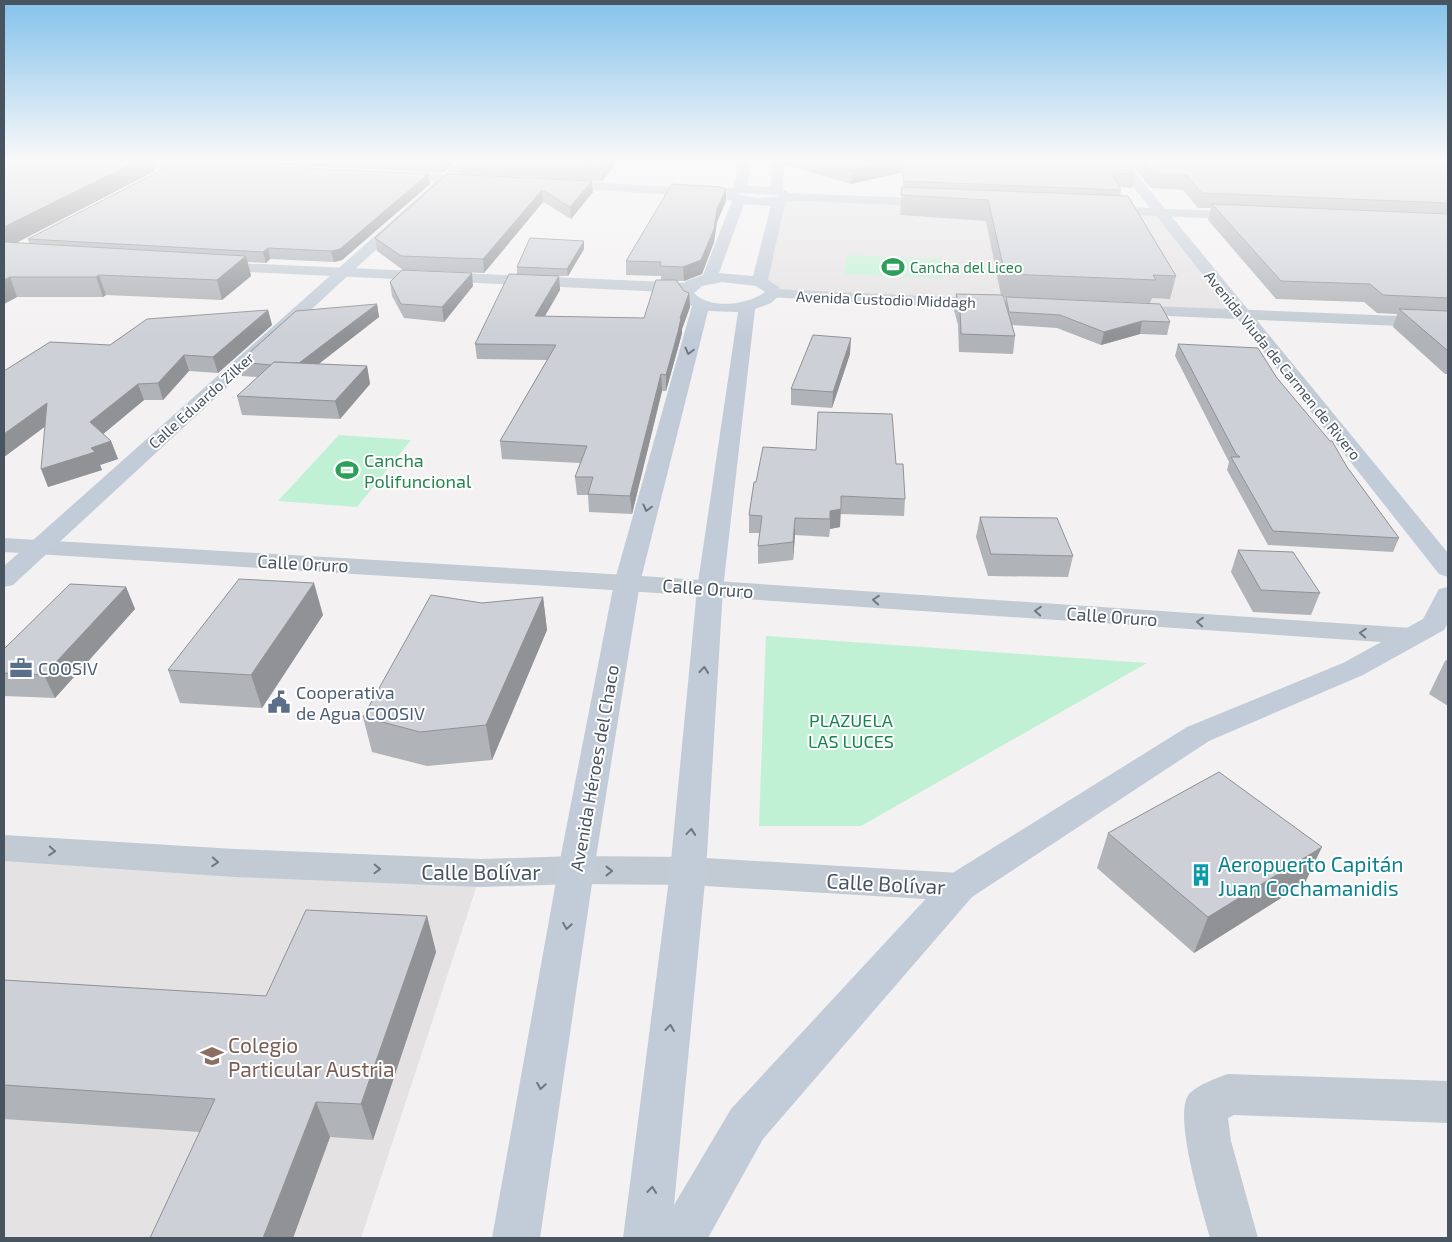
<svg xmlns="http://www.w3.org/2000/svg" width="1452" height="1242" font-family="'Exo 2',sans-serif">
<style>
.education{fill:#e4e2e3}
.green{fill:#c0f1d4}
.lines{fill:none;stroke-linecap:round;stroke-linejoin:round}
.street{fill:#c2cbd3;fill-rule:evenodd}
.secondary{fill:#c2ccd8;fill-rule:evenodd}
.wall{fill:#b0b3b8}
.shaded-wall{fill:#909296}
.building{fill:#cdd0d6;stroke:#909296}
.oneway{stroke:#6d7883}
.oneway2{stroke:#6d7882}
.labels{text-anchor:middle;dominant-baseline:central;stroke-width:4;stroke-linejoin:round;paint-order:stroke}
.far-leisure-label{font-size:15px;fill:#27864d;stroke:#fff;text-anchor:start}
.far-street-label{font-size:15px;fill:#48545f;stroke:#fff}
.leisure-label{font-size:18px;fill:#27864d;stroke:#fff;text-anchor:start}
.street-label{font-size:18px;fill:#48545f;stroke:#fff}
.service-label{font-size:18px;fill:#4e5e75;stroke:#fff;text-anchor:start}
.park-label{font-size:18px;fill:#158550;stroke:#fff}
.near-culture-label{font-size:21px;fill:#0d838f;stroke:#fff;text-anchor:start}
.near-street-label{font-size:21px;fill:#48545f;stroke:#fff}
.near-education-label{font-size:21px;fill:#785e54;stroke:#fff;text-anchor:start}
</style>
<rect width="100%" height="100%" fill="#f3f1f1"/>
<g class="education">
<polygon points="791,197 1160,213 1242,315 773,294 760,282 779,202"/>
<polygon points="5,848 481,873 361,1238 4,1238"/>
</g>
<g class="green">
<polygon points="847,255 941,259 943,278 844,274"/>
<polygon points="339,435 411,440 357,507 278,501"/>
<polygon points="766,636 1147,663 861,826 759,826"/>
</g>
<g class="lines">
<g class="street">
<polygon points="116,161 207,164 213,168 207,172 111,168 109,165 111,162"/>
<polygon points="1440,161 1448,161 1448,166 1444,166"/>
<polygon points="392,172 477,176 483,180 477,184 388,179 386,176"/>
<polygon points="554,180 706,189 712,193 706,197 550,187 548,184 550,181"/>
<polygon points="791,193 937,199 944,203 937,207 786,200 785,197 786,194"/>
<polygon points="1100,206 1246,212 1253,216 1246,220 1095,213 1093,210"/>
<polygon points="212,262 687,283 693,285 695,288 693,291 687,293 207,270 204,267 207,264"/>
<polygon points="773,289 992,299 998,300 1000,304 998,308 992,309 767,297 765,294 767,291"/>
<polygon points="1127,305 1448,318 1448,328 1121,314 1119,310 1121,306"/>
<polygon points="4,538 627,575 1411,628 1421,630 1425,636 1421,642 1411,644 627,591 4,552"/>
<polygon points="4,835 235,849 481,859 576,856 688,857 959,873 972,877 977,887 972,897 959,901 688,885 576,884 481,887 235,877 4,861"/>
<path d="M1228 1074 1448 1081V1123L1234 1115 1228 1118 1231 1141 1258 1238H1210C1203 1212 1171 1111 1190 1093 1200 1084 1216 1078 1228 1074Z"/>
</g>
<g class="secondary">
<polygon points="459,161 472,161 13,585 4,587 4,566"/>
<path d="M739 161H751L747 186 771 187 772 161H784L783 189 797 197 796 200 785 203 768 280 779 287 781 294 771 303 755 309 723 589 706 871 674 1205 731 1109 946 877 1187 727 1343 663 1423 619 1439 589 1448 587V623L1444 630 1363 675 1209 741 972 897 763 1139 708 1238H623L670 871 697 589 738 312 708 311 640 583 594 870 540 1238H492L558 870 614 583 692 306 686 304 678 293 686 281 703 275 732 201 718 196 717 193 718 190 734 187ZM740 193 775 195 779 197 757 198 736 194ZM744 204 771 206 753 276 719 273ZM722 282 756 286 765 292C748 305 710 310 694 293L702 286Z"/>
<polygon points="1113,161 1126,161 1448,553 1448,577 1439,574"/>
</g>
</g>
<g class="wall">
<polygon points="4,161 155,171 16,243 29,243 28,239 430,184 342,260 334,262 270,259 266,263 248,262 251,276 222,300 106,295 103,297 17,297 4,304"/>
<polygon points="203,161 456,161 442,173"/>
<polygon points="459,161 618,161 602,181 461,174"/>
<polygon points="785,161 1125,161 1135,174 1132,188 1119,187 1121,190 1120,196 1176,276 1170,299 1152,298 1150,303 1003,297 1005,303 1006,297 1170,322 1167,335 1140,334 1101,345 1057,328 1012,325 1015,336 1013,354 959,352 958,325 954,310 956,294 1001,295 986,221 900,215 904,172 851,184 786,165"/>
<polygon points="1128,161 1386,161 1448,163 1448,374 1445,374 1393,327 1397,314 1377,313 1364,302 1276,299 1208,220 1211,208 1198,208 1183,190 1151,188"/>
<polygon points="447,174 593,192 571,219 543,202 484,273 403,270 377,251 375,238"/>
<polygon points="726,201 717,222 714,242 702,274 684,281 677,281 684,291 689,293 690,307 682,329 682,333 678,348 666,391 662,391 632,514 589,512 588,495 577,495 575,477 580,463 502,459 500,441 547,360 477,359 475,344 517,274 517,267 584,249 568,276 559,276 560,290 545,316 644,318 661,280 661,276 626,275 626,261"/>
<polygon points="390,282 473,286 444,322 404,318 392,296"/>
<polygon points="377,304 379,317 318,364 367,366 370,384 340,419 242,415 237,396 258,377 242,376 239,362"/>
<polygon points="268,310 272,325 218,373 189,371 163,400 144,400 103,434 111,441 118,459 100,465 102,470 48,487 45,426 4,457 4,371"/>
<polygon points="1178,344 1277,378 1347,467 1399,538 1393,552 1268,545 1227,470 1229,462 1175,356"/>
<polygon points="850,354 832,408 791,405 791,389"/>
<polygon points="896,464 905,499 904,516 840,514 840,527 830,529 829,537 795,535 793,560 758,564 758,546 760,533 749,533 749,515"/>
<polygon points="980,517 1073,556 1068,577 988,576 976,537"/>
<polygon points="1238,550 1320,593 1311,615 1253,612 1231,572"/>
<polygon points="126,587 135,609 55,698 4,696 4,649"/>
<polygon points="543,597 547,630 492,760 427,766 372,752 363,717 482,603"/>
<polygon points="323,615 262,708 180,703 168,670"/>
<polygon points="1448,659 1448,706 1429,694 1445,661"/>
<polygon points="1108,833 1305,883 1194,953 1097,868"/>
<polygon points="427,916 436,952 373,1140 330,1137 293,1238 150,1238 200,1132 4,1119 4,980 266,996"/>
</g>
<g class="shaded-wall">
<polygon points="137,161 152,161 155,171 4,249 4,227"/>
<polygon points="441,161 456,161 442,173"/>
<polygon points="604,161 618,161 602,181 601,165"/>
<polygon points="890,161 905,161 904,172 851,184 852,170"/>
<polygon points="428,174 430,184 342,260 334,262 331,251"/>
<polygon points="592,181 593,192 571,219 570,207"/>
<polygon points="726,189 726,201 717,222 714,242 702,274 684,281 683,267 717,209"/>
<polygon points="542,190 543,202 484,273 483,259"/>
<polygon points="584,241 584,249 568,276 567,269"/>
<polygon points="268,248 270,259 266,263 263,252"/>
<polygon points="246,256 251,276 222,300 217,280"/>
<polygon points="472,273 473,286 444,322 442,307"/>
<polygon points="99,275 106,295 103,297 96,277"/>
<polygon points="559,276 560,290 536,331 535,316"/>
<polygon points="10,277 17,297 4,304 4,280"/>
<polygon points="689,293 690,307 682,329 682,333 678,348 666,391 666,375 680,318"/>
<polygon points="377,304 379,317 297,381 294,367"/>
<polygon points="268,310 272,325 218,373 213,357"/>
<polygon points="1142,321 1140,334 1101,345 1104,332"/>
<polygon points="851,338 850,354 832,408 833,392"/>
<polygon points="184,355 189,371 163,400 158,383"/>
<polygon points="367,366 370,384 340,419 335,401"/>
<polygon points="661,374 662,391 632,514 630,496"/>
<polygon points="138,384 144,400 96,440 90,422"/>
<polygon points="47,403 54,420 4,457 4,434"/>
<polygon points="111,441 118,459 100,465 102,470 48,487 41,469 91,448"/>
<polygon points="841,509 840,527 830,529 830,511"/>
<polygon points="795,518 795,535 793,560 793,542"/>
<polygon points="314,583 323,615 262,708 251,675"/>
<polygon points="126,587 135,609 55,698 44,675"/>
<polygon points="543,597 547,630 492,760 486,725"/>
<polygon points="1322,847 1305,883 1194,953 1208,917"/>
<polygon points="427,916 436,952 373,1140 361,1104"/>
<polygon points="316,1102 330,1137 293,1238 263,1238"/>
</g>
<g class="building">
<polygon points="4,161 137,161 4,227"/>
<polygon points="524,161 604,161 601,165"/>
<polygon points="821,161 890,161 852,170"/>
<polygon points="904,161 1125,161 1135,174 1111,173 1121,190 903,181"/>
<polygon points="1143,161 1386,161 1448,163 1448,203 1202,193 1186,175 1154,174"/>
<polygon points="177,162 428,174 340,249 331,251 268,248 263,252 28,239"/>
<polygon points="447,174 592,181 570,207 542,190 483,259 401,256 375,238"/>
<polygon points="672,184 720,187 726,189 717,209 714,229 701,260 683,267 660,266 661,262 626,261"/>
<polygon points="902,187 1128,196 1176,276 1153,275 1156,280 1005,274 988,200 901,195"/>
<polygon points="1212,204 1448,214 1448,298 1383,295 1370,284 1281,281"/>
<polygon points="530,238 584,241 567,269 517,267"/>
<polygon points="4,242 246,256 217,280 99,275 96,277 10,277 4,280"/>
<polygon points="402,270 472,273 442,307 401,304 390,282"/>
<polygon points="509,274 559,276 535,316 644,318 656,280 676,280 684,291 689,293 680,318 681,318 678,332 666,375 661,374 630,496 588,494 593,477 575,477 587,446 500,441 556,345 475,344"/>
<polygon points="956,294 1003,295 1015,336 961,334 960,308"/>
<polygon points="1006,297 1160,304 1170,322 1142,321 1104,332 1060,315 1009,312"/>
<polygon points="377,304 299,363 274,362 271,365 239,362 296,311"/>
<polygon points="1399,309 1448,311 1448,351"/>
<polygon points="268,310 213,357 184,355 158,383 138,384 90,422 111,441 91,448 95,452 41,469 47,403 4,434 4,371 50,342 110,345 147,319"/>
<polygon points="813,335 851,338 833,392 791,389"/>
<polygon points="1178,344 1258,348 1277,378 1330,441 1332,441 1347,467 1399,538 1273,531 1231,457 1240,457 1236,454"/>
<polygon points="274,362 367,366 335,401 237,396"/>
<polygon points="818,412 892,414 896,464 903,464 905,499 841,496 841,509 830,511 830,519 795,518 793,542 758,546 762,516 749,515 754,482 756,482 763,447 816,450"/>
<polygon points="980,517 1057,518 1073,556 991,554"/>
<polygon points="1238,550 1293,552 1320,593 1261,590"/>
<polygon points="239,579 314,583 251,675 168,670"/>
<polygon points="70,584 126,587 44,675 4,673 4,649"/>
<polygon points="431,595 482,603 543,597 486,725 420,732 363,717"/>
<polygon points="1219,772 1322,847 1208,917 1108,833"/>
<polygon points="306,910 427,916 361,1104 316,1102 263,1238 150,1238 215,1099 4,1085 4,980 266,996"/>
</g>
<defs><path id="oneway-chevron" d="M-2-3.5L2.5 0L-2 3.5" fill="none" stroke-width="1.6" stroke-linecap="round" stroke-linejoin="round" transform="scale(1.25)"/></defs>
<g class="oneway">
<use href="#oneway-chevron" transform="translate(689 351) rotate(105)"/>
<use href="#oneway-chevron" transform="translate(647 508) rotate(105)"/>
<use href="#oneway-chevron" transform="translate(704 670) rotate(-85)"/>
<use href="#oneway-chevron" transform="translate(691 832) rotate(-85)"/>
<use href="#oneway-chevron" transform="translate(567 926) rotate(99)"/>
<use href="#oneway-chevron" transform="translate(670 1028) rotate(-84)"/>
<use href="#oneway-chevron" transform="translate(541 1086) rotate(99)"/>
<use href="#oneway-chevron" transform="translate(652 1190) rotate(-84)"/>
</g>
<g class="oneway2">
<use href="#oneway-chevron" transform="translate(876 600) rotate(-176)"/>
<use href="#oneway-chevron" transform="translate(1038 611) rotate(-176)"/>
<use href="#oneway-chevron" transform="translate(1200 622) rotate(-176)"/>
<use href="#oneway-chevron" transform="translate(1363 633) rotate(-176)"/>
<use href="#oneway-chevron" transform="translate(52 851) rotate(4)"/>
<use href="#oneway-chevron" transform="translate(215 862) rotate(4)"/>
<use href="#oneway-chevron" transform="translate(377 869) rotate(2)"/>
<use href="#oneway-chevron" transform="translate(609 871)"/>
</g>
<linearGradient id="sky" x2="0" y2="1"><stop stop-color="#83c2eb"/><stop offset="0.48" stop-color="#faf9f9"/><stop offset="1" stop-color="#faf9f9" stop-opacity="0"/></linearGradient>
<rect width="1452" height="335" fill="url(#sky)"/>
<defs>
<symbol id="stadium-bare" viewBox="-9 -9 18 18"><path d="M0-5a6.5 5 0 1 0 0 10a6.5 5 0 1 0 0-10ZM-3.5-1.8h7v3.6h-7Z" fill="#2e9e5b" stroke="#fff" stroke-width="2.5" paint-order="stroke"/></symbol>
<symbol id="office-bare" viewBox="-9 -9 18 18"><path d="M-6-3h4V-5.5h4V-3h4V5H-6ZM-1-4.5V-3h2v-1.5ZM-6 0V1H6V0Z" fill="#5c6f8a" stroke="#fff" stroke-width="2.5" paint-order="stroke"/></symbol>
<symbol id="civic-bare" viewBox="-9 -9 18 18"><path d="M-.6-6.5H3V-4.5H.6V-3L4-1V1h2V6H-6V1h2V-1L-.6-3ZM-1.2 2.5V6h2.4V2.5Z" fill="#5c6f8a" stroke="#fff" stroke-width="2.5" paint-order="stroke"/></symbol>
<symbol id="building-bare" viewBox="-9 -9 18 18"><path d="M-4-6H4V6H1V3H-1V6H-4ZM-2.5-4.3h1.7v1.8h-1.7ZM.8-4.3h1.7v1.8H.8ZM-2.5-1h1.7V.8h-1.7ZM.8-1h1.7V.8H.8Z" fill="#0f9aa8" stroke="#fff" stroke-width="2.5" paint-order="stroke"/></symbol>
<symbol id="school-bare" viewBox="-9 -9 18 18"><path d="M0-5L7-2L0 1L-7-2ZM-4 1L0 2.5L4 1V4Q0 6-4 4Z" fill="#8d6e63" stroke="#fff" stroke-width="2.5" paint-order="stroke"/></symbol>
</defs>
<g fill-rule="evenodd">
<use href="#stadium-bare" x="877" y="251" width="32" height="32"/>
<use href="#stadium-bare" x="331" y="454" width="32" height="32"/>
<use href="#office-bare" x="5" y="652" width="32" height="32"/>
<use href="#civic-bare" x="263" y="686" width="32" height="32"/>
<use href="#building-bare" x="1185" y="859" width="32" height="32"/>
<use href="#school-bare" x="196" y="1040" width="32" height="32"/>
</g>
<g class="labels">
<g class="far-leisure-label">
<text x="910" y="267">Cancha del Liceo</text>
</g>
<g class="far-street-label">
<text transform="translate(886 299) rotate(2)">Avenida Custodio Middagh</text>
<text transform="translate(1283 365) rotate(51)">Avenida Viuda de Carmen de Rivero</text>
<text transform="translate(201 400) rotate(-42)">Calle Eduardo Zilker</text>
</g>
<g class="leisure-label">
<text x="364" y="460">Cancha<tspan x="364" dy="21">Polifuncional</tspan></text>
</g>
<g class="street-label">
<text transform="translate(303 563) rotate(3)">Calle Oruro</text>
<text transform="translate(708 588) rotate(4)">Calle Oruro</text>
<text transform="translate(1112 616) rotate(4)">Calle Oruro</text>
<text transform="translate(594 768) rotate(-80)">Avenida Héroes del Chaco</text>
</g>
<g class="service-label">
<text x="38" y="668">COOSIV</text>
<text x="296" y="692">Cooperativa<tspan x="296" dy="21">de Agua COOSIV</tspan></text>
</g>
<g class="park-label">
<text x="851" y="720">PLAZUELA<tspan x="851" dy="21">LAS LUCES</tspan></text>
</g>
<g class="near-culture-label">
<text x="1218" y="863">Aeropuerto Capitán<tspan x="1218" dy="24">Juan Cochamanidis</tspan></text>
</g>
<g class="near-street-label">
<text x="481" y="871">Calle Bolívar</text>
<text transform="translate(886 883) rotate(3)">Calle Bolívar</text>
</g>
<g class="near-education-label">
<text x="228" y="1044">Colegio<tspan x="228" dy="24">Particular Austria</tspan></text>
</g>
</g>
<rect width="1452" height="1242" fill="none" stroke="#48545f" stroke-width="10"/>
</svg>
